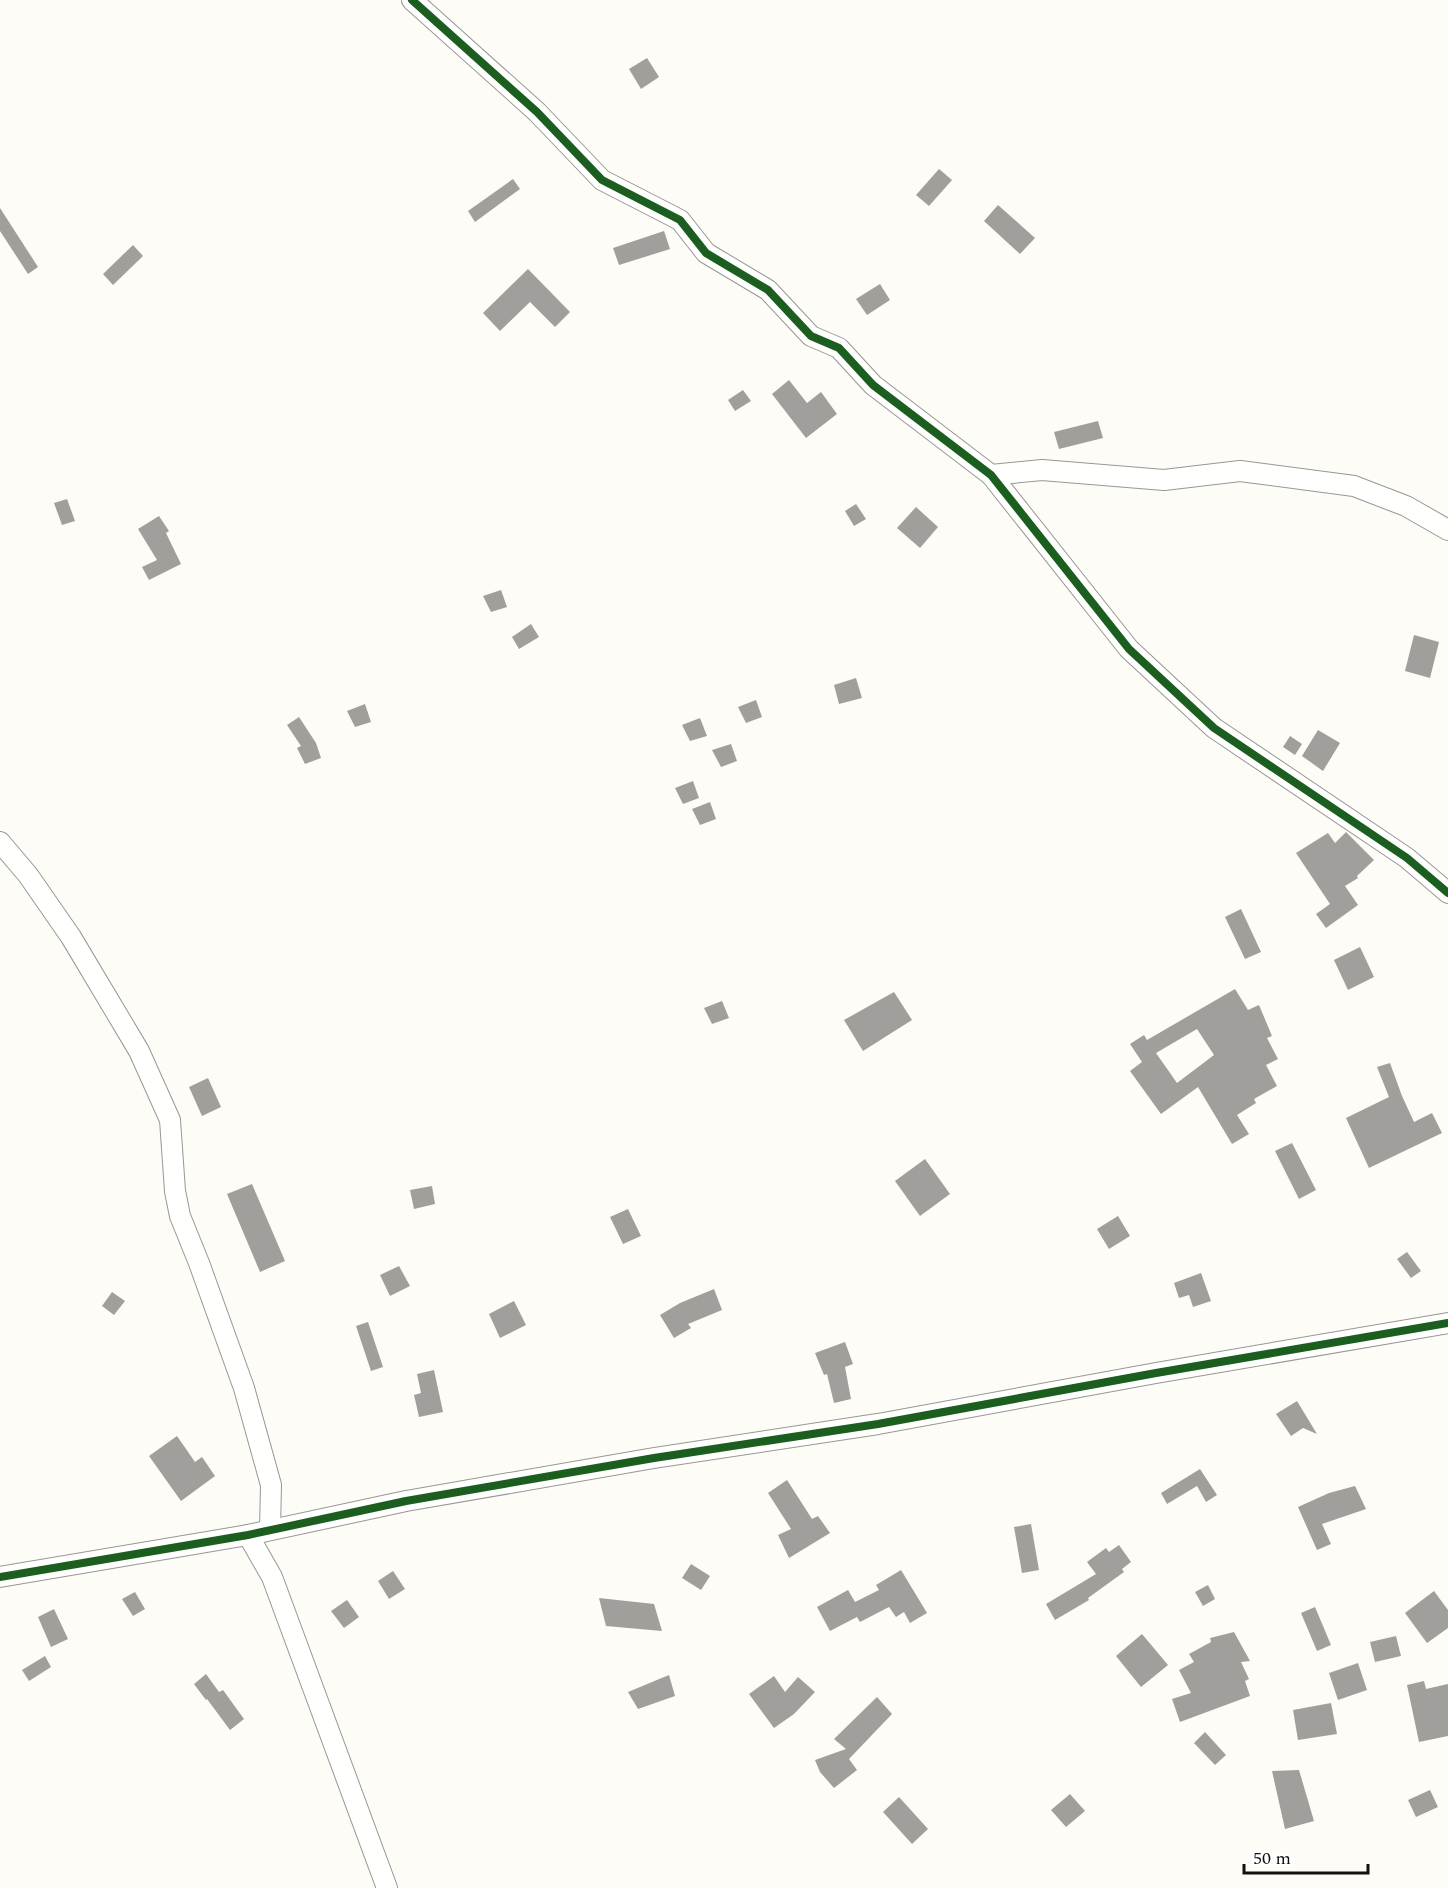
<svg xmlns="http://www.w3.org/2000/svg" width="1448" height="1888" font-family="Spectral,serif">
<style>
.building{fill:#a19f9c;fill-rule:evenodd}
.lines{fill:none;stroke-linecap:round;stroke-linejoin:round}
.street-casing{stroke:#979795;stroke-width:22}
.street{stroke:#fffffe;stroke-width:20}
.cycleway-casing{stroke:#fff;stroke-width:11}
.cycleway{stroke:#1b5e20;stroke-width:8}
</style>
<rect width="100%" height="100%" fill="#fdfcf7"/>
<g class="building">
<polygon points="647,58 659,77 641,89 629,69"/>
<polygon points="939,169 952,180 929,206 916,195"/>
<polygon points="513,179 520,189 475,222 468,211"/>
<polygon points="998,205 1035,238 1020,254 984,221"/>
<polygon points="0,208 38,267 28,274 0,231"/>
<polygon points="664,231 670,249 619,265 613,248"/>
<polygon points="133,245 143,256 113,285 103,274"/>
<polygon points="528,269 570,312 555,327 530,302 500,331 483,313"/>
<polygon points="880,284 890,300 867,315 856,299"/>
<polygon points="789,380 807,403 821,392 837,414 806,438 772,394"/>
<polygon points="743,390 751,401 735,411 728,400"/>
<polygon points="1098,421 1103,438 1059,449 1054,432"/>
<polygon points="67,499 75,521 62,525 54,503"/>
<polygon points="856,504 866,519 854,526 845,511"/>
<polygon points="916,507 938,527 920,548 897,528"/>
<polygon points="159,516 169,531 166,533 181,564 149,580 142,567 157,560 138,529"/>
<polygon points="501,590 507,607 491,612 483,596"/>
<polygon points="531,624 539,637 519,649 512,637"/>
<polygon points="1414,635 1439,642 1430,678 1405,671"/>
<polygon points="856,678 862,698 839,704 834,685"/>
<polygon points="756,700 762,717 746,723 738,707"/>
<polygon points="365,704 371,722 355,727 347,711"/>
<polygon points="299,717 316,743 321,758 305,764 297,748 301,746 287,725"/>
<polygon points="700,718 707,736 690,741 682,725"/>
<polygon points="1318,730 1340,743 1323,771 1302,756"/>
<polygon points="1290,736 1302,744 1295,755 1283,747"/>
<polygon points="731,744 737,761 721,767 712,750"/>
<polygon points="693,781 699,798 683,804 675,788"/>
<polygon points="710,802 716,819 700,825 692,809"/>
<polygon points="1346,832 1374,860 1357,876 1358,878 1345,886 1358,905 1326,928 1316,914 1330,904 1296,853 1328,833 1335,843"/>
<polygon points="1241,909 1261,952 1245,959 1225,917"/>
<polygon points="1360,947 1374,977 1348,990 1334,960"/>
<path d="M1235 989 1248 1010 1259 1005 1272 1036 1267 1038 1278 1059 1266 1065 1277 1086 1254 1099 1256 1103 1237 1115 1249 1134 1232 1144 1198 1087 1161 1114 1130 1071 1142 1062 1130 1044 1144 1035 1147 1040ZM1197 1029 1214 1055 1177 1083 1156 1053Z"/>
<polygon points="894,992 912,1020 863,1051 844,1020"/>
<polygon points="722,1001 729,1018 712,1024 704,1008"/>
<polygon points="1390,1063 1402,1096 1414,1122 1432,1113 1442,1133 1369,1168 1346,1118 1389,1097 1377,1067"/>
<polygon points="208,1078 221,1107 202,1116 189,1087"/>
<polygon points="1292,1143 1316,1190 1299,1199 1275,1151"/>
<polygon points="925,1159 950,1194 920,1216 895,1181"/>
<polygon points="252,1184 285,1261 260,1272 227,1194"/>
<polygon points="432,1186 435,1204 414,1209 410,1190"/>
<polygon points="628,1209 641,1236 623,1244 610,1217"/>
<polygon points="1118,1216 1130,1236 1109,1249 1097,1229"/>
<polygon points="1407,1252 1421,1271 1411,1278 1397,1259"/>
<polygon points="399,1266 410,1286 390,1296 380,1275"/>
<polygon points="1201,1273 1211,1301 1193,1307 1189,1295 1179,1298 1174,1283"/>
<polygon points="714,1289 722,1310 688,1324 691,1328 674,1338 660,1315 680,1303"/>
<polygon points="112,1292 125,1301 114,1315 102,1306"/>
<polygon points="514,1301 526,1325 500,1338 489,1314"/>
<polygon points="368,1322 383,1367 371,1371 356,1326"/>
<polygon points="845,1342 853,1364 845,1367 851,1399 834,1403 827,1374 824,1375 815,1353"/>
<polygon points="434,1370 443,1412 419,1417 414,1395 421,1393 417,1374"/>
<polygon points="1297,1401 1317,1434 1303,1428 1291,1436 1276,1414"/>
<polygon points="177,1436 195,1462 202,1457 215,1476 181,1501 149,1456"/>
<polygon points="1200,1469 1217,1495 1206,1502 1197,1486 1167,1504 1161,1493"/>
<polygon points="787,1480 812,1519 818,1516 830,1533 789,1558 778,1535 791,1529 768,1493"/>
<polygon points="1355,1486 1366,1509 1322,1524 1331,1544 1317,1550 1298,1507 1329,1493"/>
<polygon points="1031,1524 1039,1570 1022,1573 1014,1527"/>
<polygon points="1119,1545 1131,1562 1122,1569 1124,1572 1088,1598 1089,1600 1055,1620 1046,1604 1096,1574 1087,1562 1106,1548 1109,1552"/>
<polygon points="691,1564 710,1576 701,1590 682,1578"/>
<polygon points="901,1570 927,1613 910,1623 904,1612 896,1617 889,1607 860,1622 857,1617 830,1631 817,1607 848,1590 855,1602 879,1590 876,1585"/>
<polygon points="393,1571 405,1589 389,1599 378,1581"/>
<polygon points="1208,1585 1215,1599 1203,1606 1195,1592"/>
<polygon points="1434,1591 1448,1610 1448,1628 1427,1643 1405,1613"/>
<polygon points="135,1592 145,1609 133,1616 122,1599"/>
<polygon points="599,1598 654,1604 662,1631 606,1626"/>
<polygon points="347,1600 359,1617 344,1628 331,1611"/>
<polygon points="1315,1607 1331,1645 1317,1651 1301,1613"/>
<polygon points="54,1609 68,1639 51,1647 38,1617"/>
<polygon points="1234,1632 1250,1661 1241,1662 1249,1679 1245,1681 1250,1696 1180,1722 1172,1699 1191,1693 1179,1670 1194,1662 1189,1654 1211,1642 1210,1638"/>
<polygon points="1142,1634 1168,1665 1141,1687 1116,1656"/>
<polygon points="1396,1636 1401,1656 1375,1662 1370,1642"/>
<polygon points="45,1656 51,1667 29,1681 22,1670"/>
<polygon points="1358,1663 1367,1690 1338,1700 1329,1673"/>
<polygon points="206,1674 219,1692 223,1690 244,1719 230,1730 207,1699 206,1700 194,1684"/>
<polygon points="669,1675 675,1696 638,1709 628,1692"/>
<polygon points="774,1676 785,1692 798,1677 815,1692 794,1714 774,1728 749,1694"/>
<polygon points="1424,1681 1426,1689 1448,1684 1448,1736 1419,1742 1407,1685"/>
<polygon points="877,1697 892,1714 849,1759 857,1770 834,1788 820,1772 815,1760 846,1749 834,1739"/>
<polygon points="1331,1703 1337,1734 1298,1740 1293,1710"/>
<polygon points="1205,1732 1226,1755 1215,1765 1194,1743"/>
<polygon points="1299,1770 1314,1821 1285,1829 1272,1771"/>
<polygon points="1430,1790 1438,1807 1416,1817 1408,1800"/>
<polygon points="1070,1794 1085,1811 1066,1827 1051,1810"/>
<polygon points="899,1797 928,1829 912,1844 883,1812"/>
</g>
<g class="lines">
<defs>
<g id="street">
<polyline points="412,0 537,112 602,180 680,220 706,253 768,290 811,336 839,348 873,385 991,475 1129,649 1214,728 1407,858 1448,893"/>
<polyline points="991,475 1042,470 1164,480 1240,471 1354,486 1406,506 1448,530"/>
<polyline points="0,842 28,875 71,937 139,1051 170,1120 175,1191 180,1216 199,1263 244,1388 271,1485 270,1530"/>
<polyline points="248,1535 272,1577 387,1888"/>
<polyline points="0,1577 248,1535 406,1501 654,1458 878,1424 1156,1373 1448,1323"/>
</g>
</defs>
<use href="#street" class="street-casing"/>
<use href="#street" class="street"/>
<defs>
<g id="cycleway">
<polyline points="412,0 537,112 602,180 680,220 706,253 768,290 811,336 839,348 873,385 991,475 1129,649 1214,728 1407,858 1448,893"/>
<polyline points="0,1577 248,1535 406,1501 654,1458 878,1424 1156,1373 1448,1323"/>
</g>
</defs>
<use href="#cycleway" class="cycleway-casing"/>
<use href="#cycleway" class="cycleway"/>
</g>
<path d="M1244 1864v9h124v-9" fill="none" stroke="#111111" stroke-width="3"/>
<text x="1253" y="1864" font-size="18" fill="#111111" stroke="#ffffff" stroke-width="4.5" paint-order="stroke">50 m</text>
</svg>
